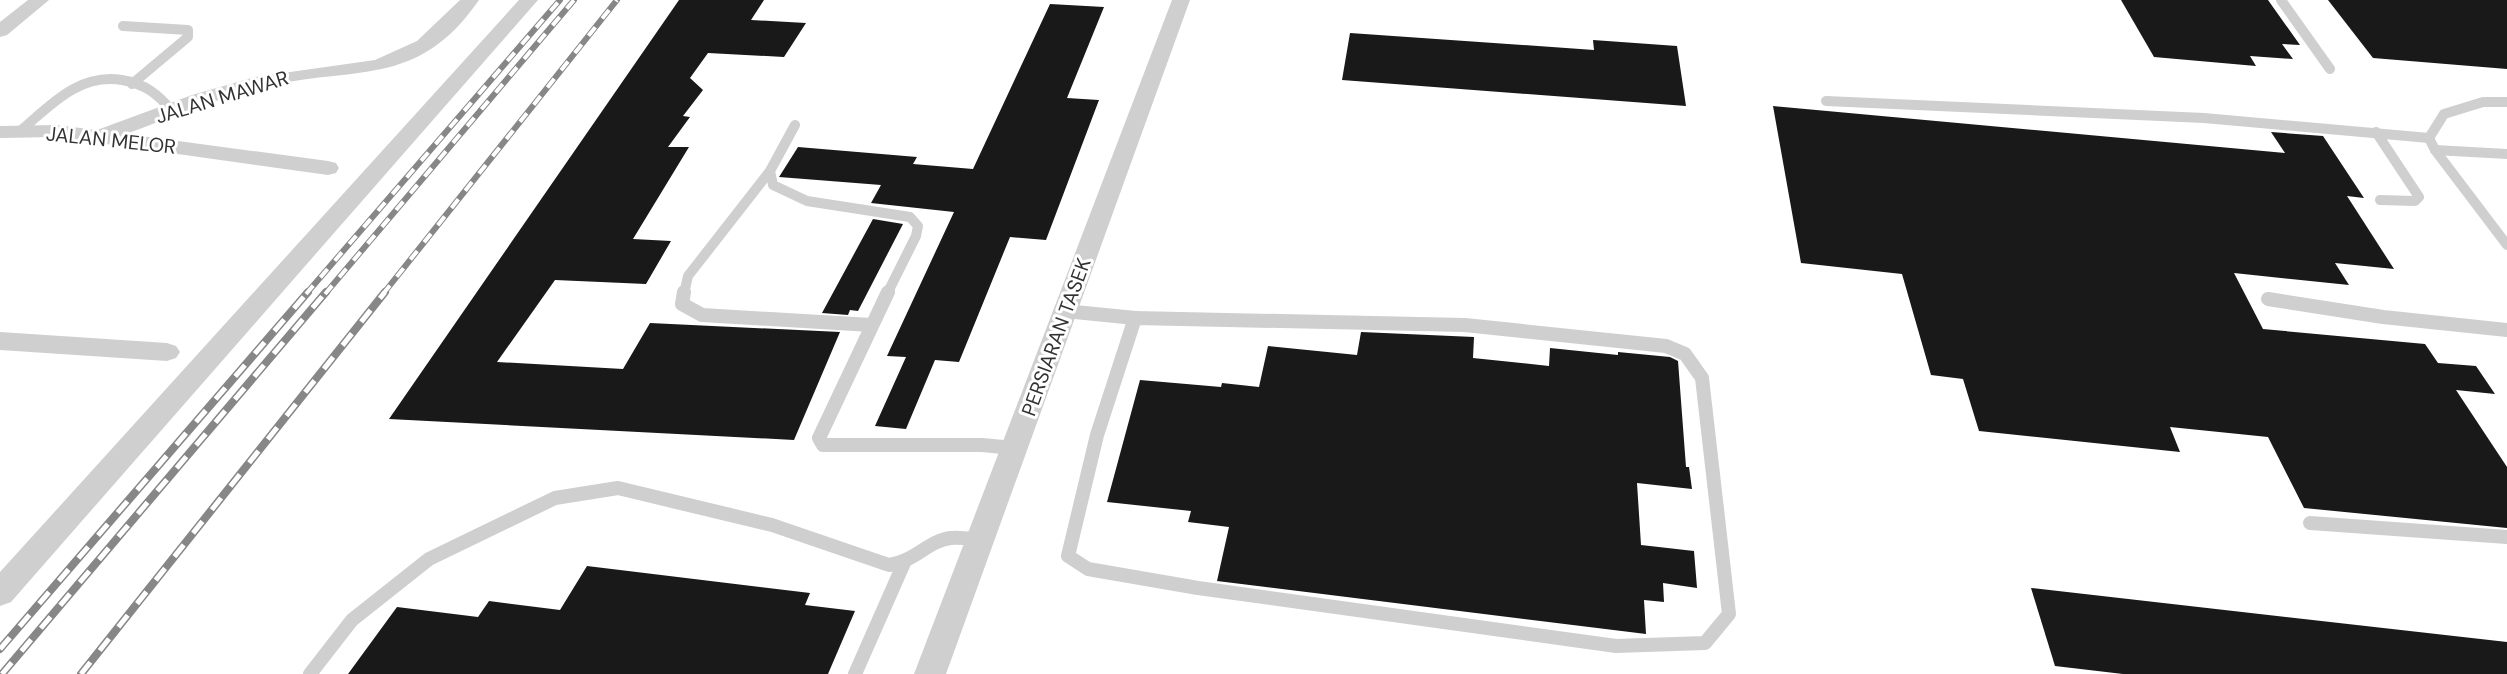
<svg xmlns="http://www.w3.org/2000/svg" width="2507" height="674" font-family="'DM Sans',sans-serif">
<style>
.building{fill:#191919}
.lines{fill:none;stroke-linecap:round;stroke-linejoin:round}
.service-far1{stroke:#cfcfcf;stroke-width:10}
.service{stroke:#cfcfcf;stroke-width:14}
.minor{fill:#cfcfcf;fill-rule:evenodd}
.rail-far1-casing{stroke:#878787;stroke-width:6}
.rail-casing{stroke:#878787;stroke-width:8}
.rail-far1{stroke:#fff;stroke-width:4;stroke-dasharray:11;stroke-linecap:butt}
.rail{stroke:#fff;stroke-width:5;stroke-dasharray:15;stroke-linecap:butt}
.labels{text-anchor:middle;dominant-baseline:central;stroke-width:6;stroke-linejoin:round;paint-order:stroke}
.street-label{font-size:20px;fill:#323232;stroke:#fff}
</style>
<rect width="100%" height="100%" fill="#fff"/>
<g class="building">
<polygon points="679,0 764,0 751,20 806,23 784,57 708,53 690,78 703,90 683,116 690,117 668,147 689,147 633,239 671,241 646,284 555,280 497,362 623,369 650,323 840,332 794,440 389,419"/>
<polygon points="2121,0 2268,0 2300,45 2282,44 2293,59 2250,56 2256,66 2154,57"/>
<polygon points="2328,0 2507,0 2507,69 2373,58"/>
<polygon points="1050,4 1104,7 1067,98 1099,100 1046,240 1010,237 959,362 935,360 906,429 875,426 906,357 887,356 954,212 871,203 881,185 779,177 798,147 917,157 913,164 973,169"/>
<polygon points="1350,33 1594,50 1593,40 1677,46 1686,106 1342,80"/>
<polygon points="1773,106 2285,153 2271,132 2323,136 2364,198 2347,196 2394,269 2335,263 2349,285 2234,273 2263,329 2425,344 2438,363 2476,366 2495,394 2456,390 2507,467 2507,528 2304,508 2268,437 2170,427 2180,452 1979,431 1963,379 1931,375 1902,274 1801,263"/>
<polygon points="873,219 903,224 858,311 850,310 848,315 822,313"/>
<polygon points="1361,332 1474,337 1473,358 1549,366 1550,348 1618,355 1618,352 1670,357 1678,361 1686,467 1689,467 1692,489 1637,483 1641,545 1694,551 1697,588 1663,583 1664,602 1644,600 1646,634 1217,581 1229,527 1188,522 1191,511 1107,502 1140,380 1221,387 1222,383 1259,387 1268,346 1357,355"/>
<polygon points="587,566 810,593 805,605 855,611 828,674 348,674 397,607 478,617 489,601 560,610"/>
<polygon points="2031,588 2507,642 2507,674 2123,674 2055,666"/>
</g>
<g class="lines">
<g class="service-far1">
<polyline points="2281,0 2330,69"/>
<polyline points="123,26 188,30 188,37 132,84"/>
<polyline points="1826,101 2204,118 2429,138"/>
<polyline points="2507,102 2483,102 2444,114 2429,138 2435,150 2507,245"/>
<polyline points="795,125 770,171 773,185 807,201 910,217 918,226 916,236 887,294"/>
<path d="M19 132C50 106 78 73 122 80 145 84 158 94 172 111"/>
<polyline points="2376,132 2419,197 2415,201 2380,200"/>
<polyline points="2435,150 2507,154"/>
<polyline points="684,294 688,276 770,171"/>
</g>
<g class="service">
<polyline points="684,292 682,304 702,315 871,325"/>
<polyline points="888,292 819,438 823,445 982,445 1014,448"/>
<polyline points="2268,299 2383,317 2507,330"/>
<polyline points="1065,311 1135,318"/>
<polygon points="1135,318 1465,325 1666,346 1685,354 1702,378 1729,614 1705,643 1616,646 1198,588 1088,569 1068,556 1097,435"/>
<polyline points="2310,523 2507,537"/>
<path d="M310 674 352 620 429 559 555 498 618 488 772 525 889 565C914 562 929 540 951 538 960 537 971 539 980 540"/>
<polyline points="855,674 904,563"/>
</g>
<g class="minor">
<polygon points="28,0 49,0 7,35 0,37 0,22"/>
<path d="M460 0H479C417 90 353 65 264 87 217 98 172 117 126 134L328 161 336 163 339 168 336 173 328 175 56 137 0 138V126L56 125 97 130 192 95 255 77 375 60 417 41Z"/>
<polygon points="519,0 538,0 11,602 0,606 0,572"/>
<polygon points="1172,0 1190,0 946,674 914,674"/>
<polygon points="0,332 167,343 176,346 180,352 176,358 167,361 0,350"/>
</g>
<defs>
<g id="rail-far1">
<polyline points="306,294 560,0"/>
<polyline points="325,294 574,0"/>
<polyline points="383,294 617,0"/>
</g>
<g id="rail">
<polyline points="0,649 308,292"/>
<polyline points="2,674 326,292"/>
<polyline points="81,674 385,292"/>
</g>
</defs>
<use href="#rail-far1" class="rail-far1-casing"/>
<use href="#rail" class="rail-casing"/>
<use href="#rail-far1" class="rail-far1"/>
<use href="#rail" class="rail"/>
</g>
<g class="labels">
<g class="street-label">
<text transform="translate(222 97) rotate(-17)">JALAN MAWAR</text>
<text transform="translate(111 140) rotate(6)">JALAN MELOR</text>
<text transform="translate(1056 337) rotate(-70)">PERSIARAN TASEK</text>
</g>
</g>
</svg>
